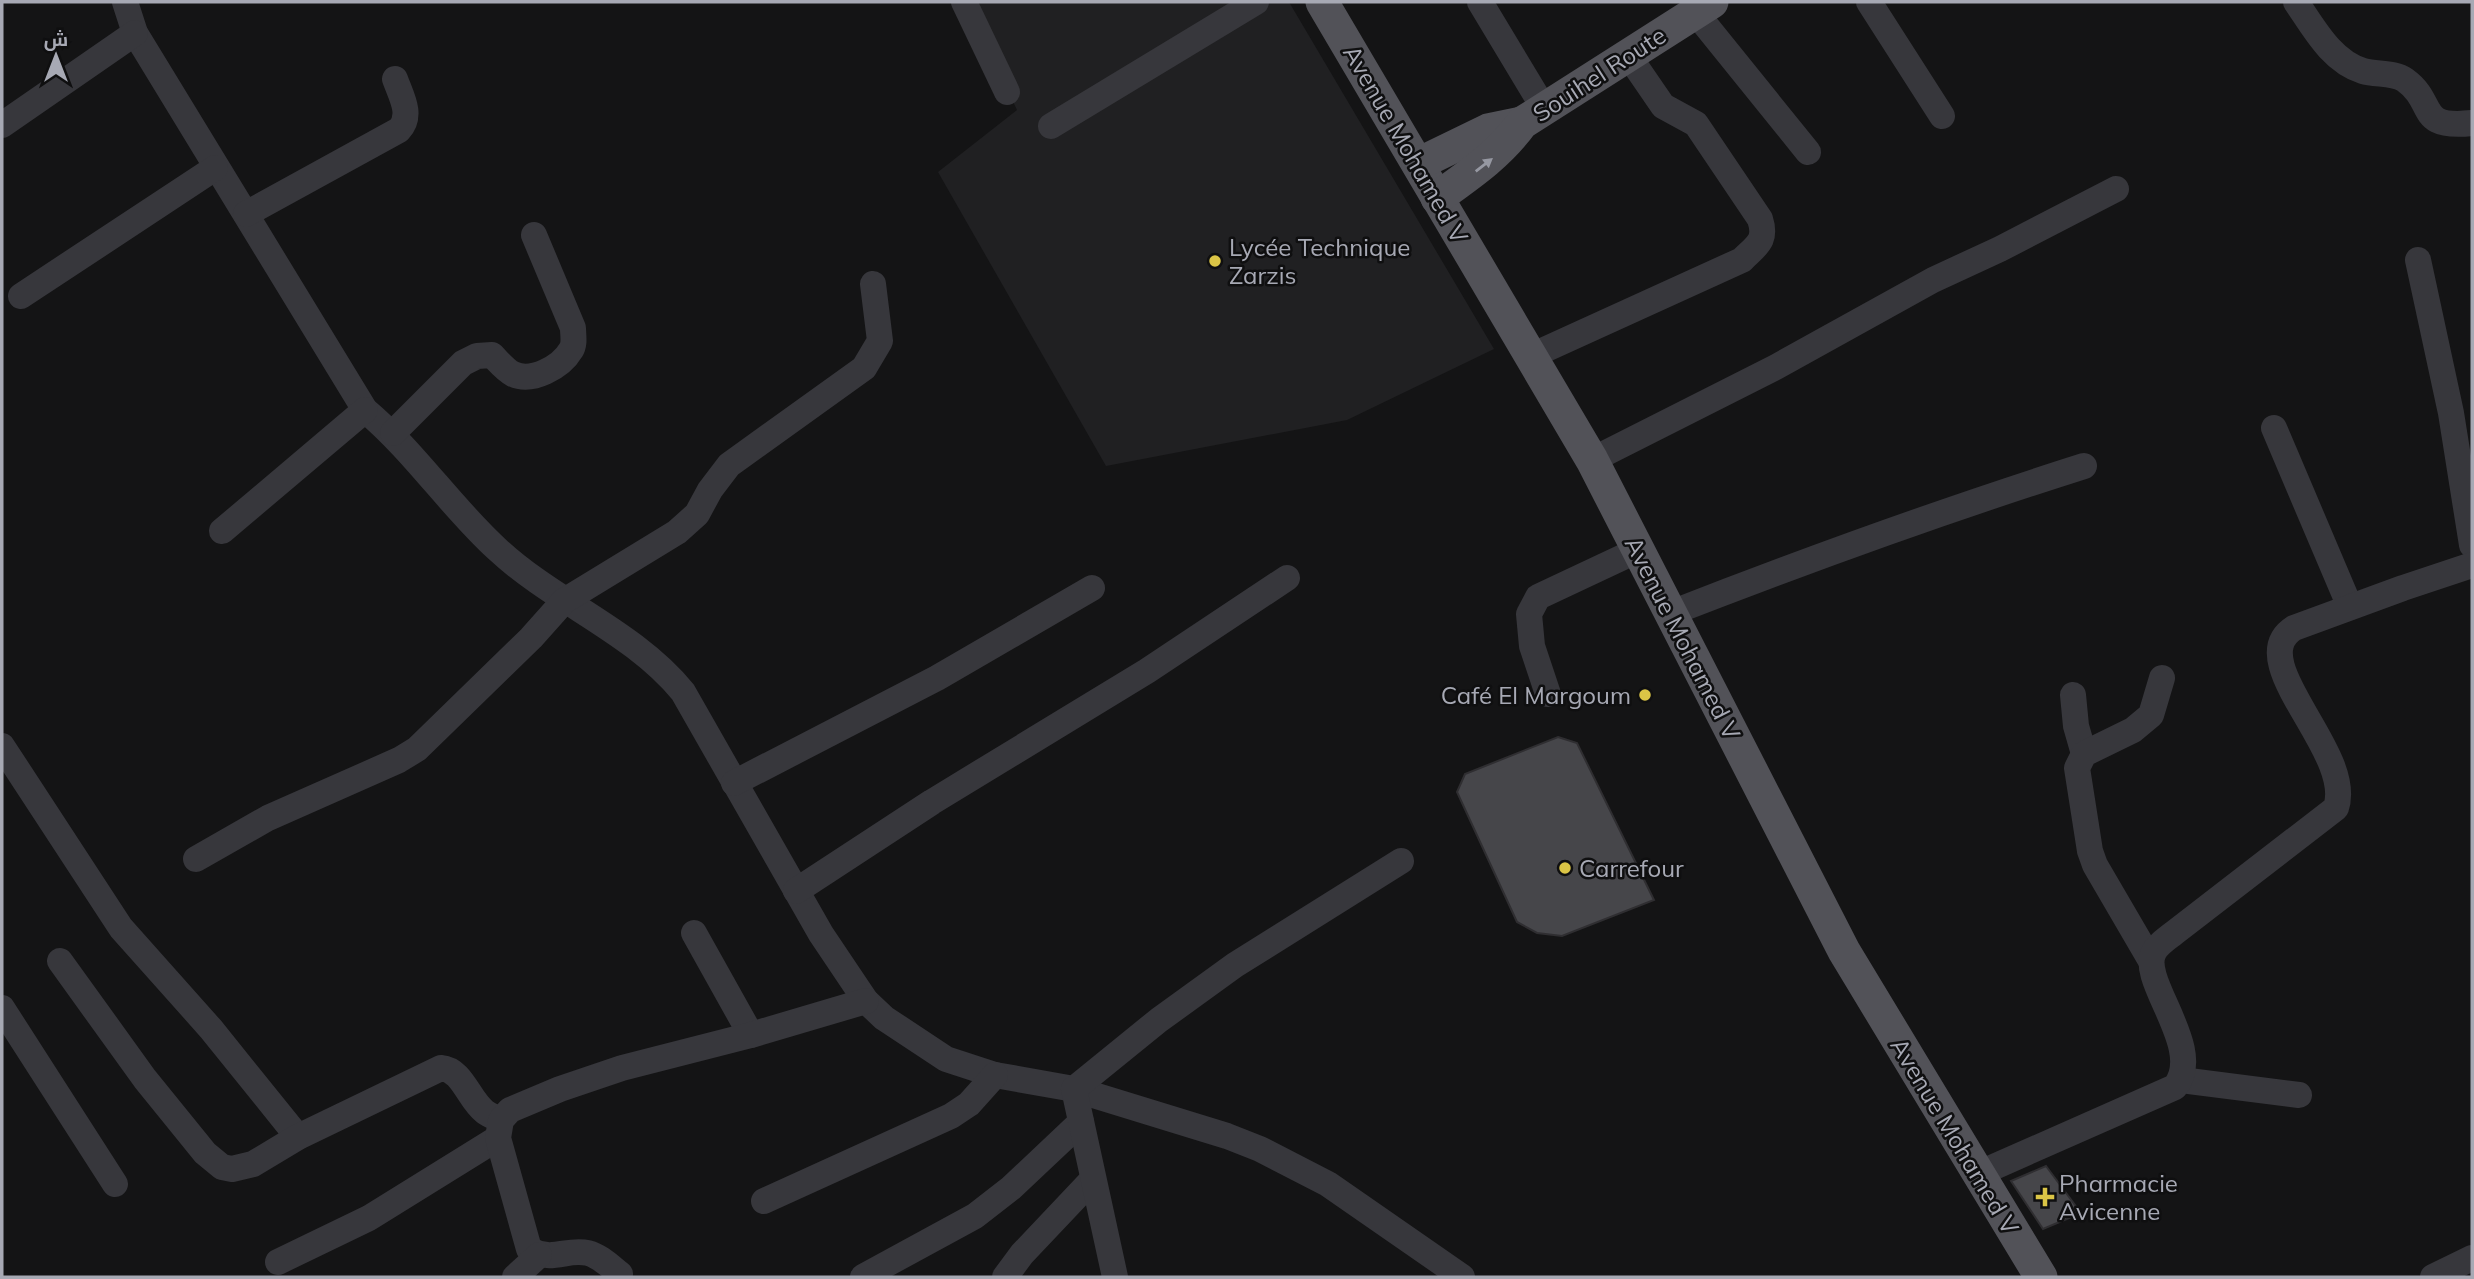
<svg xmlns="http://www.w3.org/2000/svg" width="2474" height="1279" font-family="Mulish,Cairo,sans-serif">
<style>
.built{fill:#202022}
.building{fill:#46464a;stroke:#2f2e31;stroke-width:2}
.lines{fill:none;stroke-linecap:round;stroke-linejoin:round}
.minor{stroke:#37373c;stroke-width:26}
.major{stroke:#525258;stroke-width:33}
.oneway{fill:#9698a2}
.poi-dot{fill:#dbc546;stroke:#0f0f10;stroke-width:2.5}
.labels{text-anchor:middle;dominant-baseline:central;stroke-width:5;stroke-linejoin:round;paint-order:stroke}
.street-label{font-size:24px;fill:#a7a9b4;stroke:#0f0f10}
.poi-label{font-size:24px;fill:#a7a9b4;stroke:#0f0f10;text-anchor:start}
</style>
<rect width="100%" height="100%" fill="#141415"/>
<polygon class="built" points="966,2 1289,2 1494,349 1347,420 1106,466 938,172 1017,110"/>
<g class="building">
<polygon points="1558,737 1577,743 1654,900 1562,936 1537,933 1517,922 1457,792 1465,774"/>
<polygon points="2046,1166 2081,1213 2043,1229 2011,1181"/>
</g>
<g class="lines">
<g class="minor">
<path d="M125 2 135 33 365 410C415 452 450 506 497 549 555 603 633 631 683 692L821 934 866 1001 884 1018 946 1059 995 1075 1074 1089 1227 1136 1260 1149 1328 1184 1462 1277"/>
<polyline points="964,2 1007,92"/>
<polyline points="1480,2 1545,110"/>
<polyline points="1869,2 1942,116"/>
<path d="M2296 2C2314 28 2331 61 2363 71 2376 75 2394 72 2405 80 2437 103 2415 129 2472 123"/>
<polyline points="1695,12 1808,152"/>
<polyline points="2,125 135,33"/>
<polyline points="1051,126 1256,2"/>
<path d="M246 214 399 130C413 115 401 96 395 79"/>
<polyline points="2418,260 2451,413 2472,545"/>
<polyline points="21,296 215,168"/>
<path d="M1531 356 1742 260C1757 245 1767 241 1760 219L1696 124 1663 106 1628 55"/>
<polyline points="2274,428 2350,607"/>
<path d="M393 433 463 363 477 356 492 355C498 361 505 370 513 374 532 383 561 367 571 350 575 344 573 335 573 328L534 235"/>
<polyline points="1592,460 1776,367 1933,280 2000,249 2116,189"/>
<polyline points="222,531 365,410"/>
<path d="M1671 613C1807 560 1945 510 2084 466"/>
<polyline points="1548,694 1532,646 1529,614 1538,597 1638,550"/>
<polyline points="2073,695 2076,726 2084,754"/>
<polyline points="2,746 121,928 211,1029 298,1137"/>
<polyline points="734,783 937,678 1092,588"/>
<polyline points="196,859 268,818 399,760 417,749 531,638 564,601 677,532 697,514 710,490 729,465 864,368 880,341 873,284"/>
<polyline points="796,891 932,802 1147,671 1287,578"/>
<polyline points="694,933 751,1035"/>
<path d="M60 961 145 1079 205 1153 222 1167 232 1169 253 1164 298 1137 441 1068C463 1070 468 1099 485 1112 489 1115 495 1117 501 1120"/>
<polyline points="2151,961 2095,865 2090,851 2077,768 2084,754 2133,730 2151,715 2162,678"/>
<polyline points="2,1008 115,1184"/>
<polyline points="2181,1080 2299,1095"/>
<path d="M1978 1174 2175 1087C2206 1048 2138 980 2154 952 2158 944 2168 938 2174 933L2336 808C2355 751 2241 662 2294 628L2403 588 2472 565"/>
<polyline points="764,1201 951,1116 969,1104 995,1075"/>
<polyline points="278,1262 369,1218 498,1138"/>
<path d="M620 1274C611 1267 600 1256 588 1253 566 1248 552 1263 529 1249L498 1138 501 1120 510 1110 560 1089 622 1068 751 1035 866 1001"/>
<polyline points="515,1277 539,1255"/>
<polyline points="863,1277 975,1216 1011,1188 1081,1122"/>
<polyline points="1005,1277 1022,1254 1093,1179"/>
<polyline points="1115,1277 1074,1089 1159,1020 1235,965 1401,861"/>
<polyline points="2433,1277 2472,1258"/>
</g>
<g class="major">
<polyline points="1322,2 1592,460 1844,951 2041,1277"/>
<polyline points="1418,164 1488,130 1522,123"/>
<path d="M1437 198C1469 175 1499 155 1522 123L1712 2"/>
</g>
</g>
<defs><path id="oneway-solid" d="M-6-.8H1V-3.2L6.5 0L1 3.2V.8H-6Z" transform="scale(1.75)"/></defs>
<use class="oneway" href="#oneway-solid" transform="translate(1484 165) rotate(-38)"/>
<g class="poi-dot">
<circle cx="1215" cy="261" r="7"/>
<circle cx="1645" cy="695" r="7"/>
<circle cx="1565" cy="868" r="7"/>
<path d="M2041.5 1186.5h7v7h7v7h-7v7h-7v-7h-7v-7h7z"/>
</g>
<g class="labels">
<g class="street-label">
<text transform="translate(1599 74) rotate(-33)">Souihel Route</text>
<text transform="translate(1406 144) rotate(60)">Avenue Mohamed V</text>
<text transform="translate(1683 638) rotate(63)">Avenue Mohamed V</text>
<text transform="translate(1955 1136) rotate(59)">Avenue Mohamed V</text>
</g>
<g class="poi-label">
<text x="1229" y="247">Lycée Technique<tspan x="1229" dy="28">Zarzis</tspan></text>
<text x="1631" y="695" text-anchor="end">Café El Margoum</text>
<text x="1579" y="868">Carrefour</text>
<text x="2059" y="1183">Pharmacie<tspan x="2059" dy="28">Avicenne</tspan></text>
</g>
</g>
<rect width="2474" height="1279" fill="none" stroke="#a7a9b4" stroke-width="7"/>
<g transform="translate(56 56)" stroke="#0f0f10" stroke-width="5" paint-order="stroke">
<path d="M0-5L12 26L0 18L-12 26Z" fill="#a7a9b4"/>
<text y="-10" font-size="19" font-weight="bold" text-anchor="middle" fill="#a7a9b4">ش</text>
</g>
</svg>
